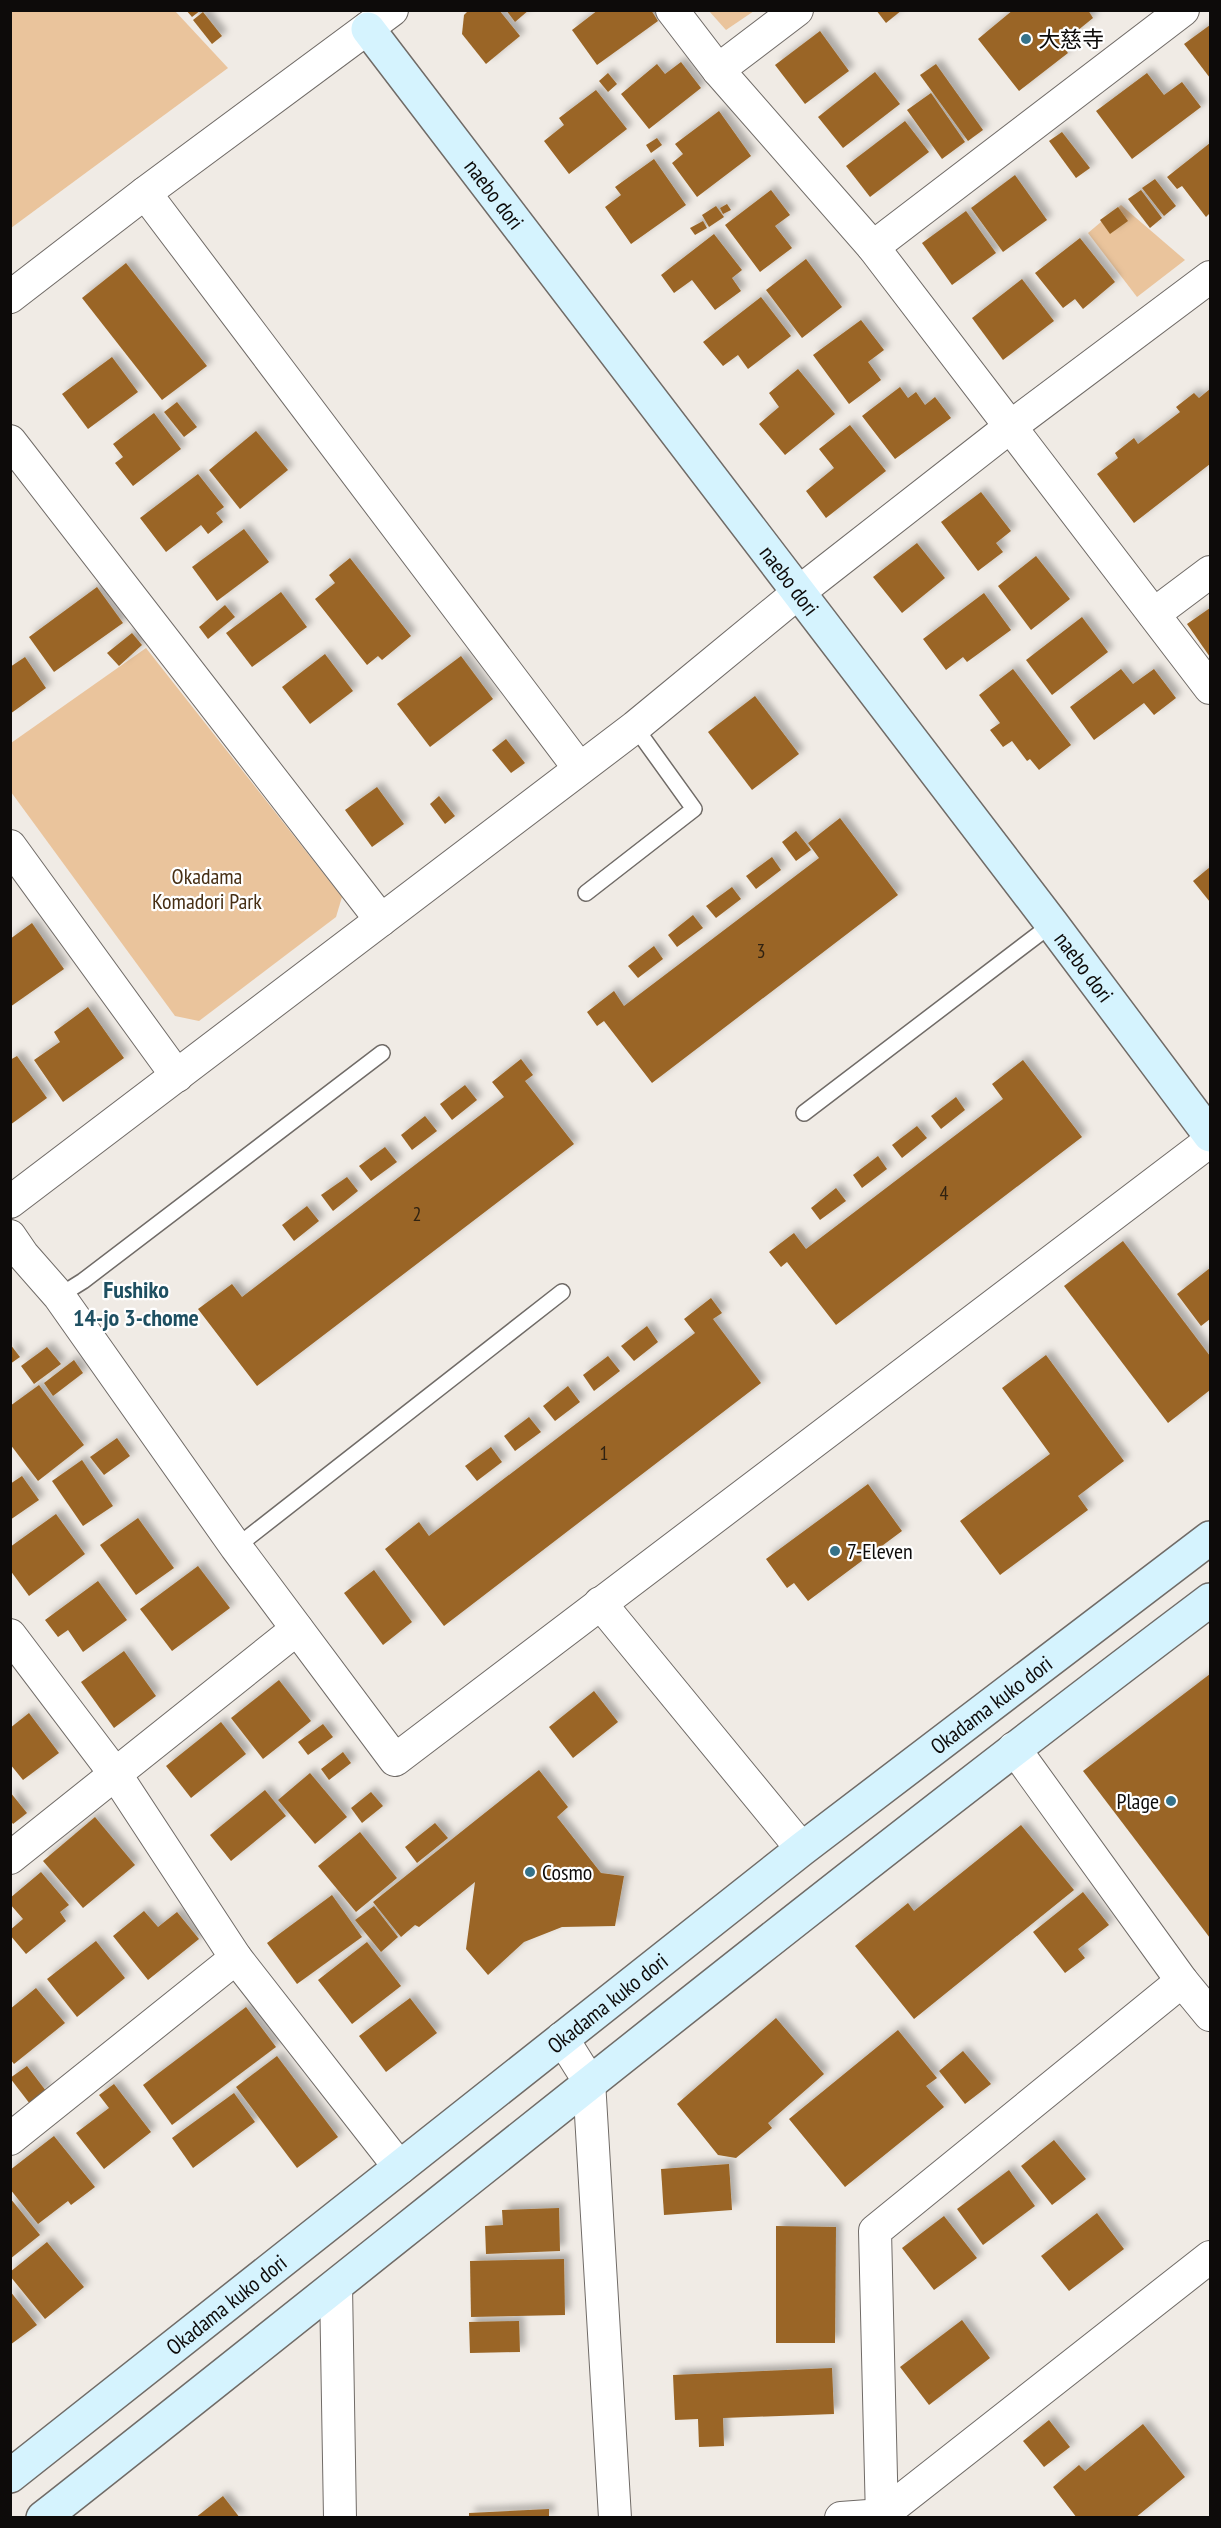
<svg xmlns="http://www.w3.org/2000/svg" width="1221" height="2528" font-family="'PT Sans Narrow','Noto Sans JP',sans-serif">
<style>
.green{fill:#eac49c}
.building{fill:#9a6525;filter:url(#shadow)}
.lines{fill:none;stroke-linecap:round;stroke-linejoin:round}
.lane-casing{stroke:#706b67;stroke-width:18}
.street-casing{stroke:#706b67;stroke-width:34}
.secondary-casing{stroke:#706b67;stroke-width:36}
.lane{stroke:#fff;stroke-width:15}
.street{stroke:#fff;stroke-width:32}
.secondary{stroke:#d5f3fe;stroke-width:33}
.poi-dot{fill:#357289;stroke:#fff;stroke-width:2}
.labels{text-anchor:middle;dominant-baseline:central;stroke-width:4.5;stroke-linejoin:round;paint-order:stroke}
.number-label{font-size:20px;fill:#302211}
.poi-label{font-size:22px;fill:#0d0b0a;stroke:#fff;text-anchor:start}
.street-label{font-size:22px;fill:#0d0b0a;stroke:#fff}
.park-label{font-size:22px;fill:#472f14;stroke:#fff}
.neighbourhood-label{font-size:24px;font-weight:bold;fill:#1e4f61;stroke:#fff}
</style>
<defs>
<filter id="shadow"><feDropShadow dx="5.5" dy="-5.5" stdDeviation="3" flood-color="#0004"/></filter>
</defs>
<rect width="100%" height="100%" fill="#f0ebe5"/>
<g class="green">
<polygon points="11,10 175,11 228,68 11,228"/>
<polygon points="709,11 754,11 726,30"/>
<polygon points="1121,205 1185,260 1137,297 1088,233"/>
<polygon points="146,648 342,897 336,917 199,1021 175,1016 11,792 11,743"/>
</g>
<g class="building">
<polygon points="186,10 201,10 192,17"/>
<polygon points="469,10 499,10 520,36 486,64 462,34 464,15"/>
<polygon points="506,10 529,10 515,22"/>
<polygon points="598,10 651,10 658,21 597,65 572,30"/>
<polygon points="876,10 902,10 886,23"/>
<polygon points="1013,10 1088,10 1093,18 1061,44 1068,53 1019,91 978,39"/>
<polygon points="203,12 222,36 212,44 193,20"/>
<polygon points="1210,25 1210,78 1184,44"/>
<polygon points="820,31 849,71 805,104 775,65"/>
<polygon points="681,62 701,88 649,129 621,94 657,64 665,74"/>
<polygon points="936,64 983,130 968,141 920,75"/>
<polygon points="875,72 900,104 843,148 818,117"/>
<polygon points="608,73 617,84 608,92 599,81"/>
<polygon points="1147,73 1164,95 1182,82 1201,107 1132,159 1096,111"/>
<polygon points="596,90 627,129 569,174 544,141 564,125 559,118"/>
<polygon points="931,93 965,142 942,159 907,110"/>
<polygon points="719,111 751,156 697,197 672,163 683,154 675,144"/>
<polygon points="905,121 929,152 870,197 846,166"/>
<polygon points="1062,132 1090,168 1076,178 1049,141"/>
<polygon points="657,138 662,145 651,153 646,145"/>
<polygon points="1210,143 1210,213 1206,217 1182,186 1177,189 1167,177"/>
<polygon points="654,159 686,205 631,244 605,207 621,195 615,187"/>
<polygon points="1015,175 1047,220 1003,252 971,208"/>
<polygon points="1155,179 1176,206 1164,216 1142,188"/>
<polygon points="771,190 790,215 775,226 792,248 760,272 725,225"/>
<polygon points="1141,190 1162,218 1150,228 1128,199"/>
<polygon points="727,204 731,210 723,214 720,208"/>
<polygon points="716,206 724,217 709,227 702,215"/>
<polygon points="1118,207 1128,221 1110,234 1100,220"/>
<polygon points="966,211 996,253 952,285 922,243"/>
<polygon points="703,221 707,228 695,235 690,228"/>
<polygon points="714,234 742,270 732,278 741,291 715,310 692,280 674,293 661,275"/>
<polygon points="1080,238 1115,282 1083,309 1075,299 1063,308 1035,273"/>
<polygon points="806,259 842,307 802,338 766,290"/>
<polygon points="126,263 207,366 162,400 82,298"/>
<polygon points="1022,279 1054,321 1003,360 972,318"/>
<polygon points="761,297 791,336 748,369 738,355 723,366 703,342"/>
<polygon points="861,320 884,350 868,362 881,380 849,404 813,355"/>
<polygon points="112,357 138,392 88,429 62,394"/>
<polygon points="798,369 835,414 785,455 759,424 779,407 769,393"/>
<polygon points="900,387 908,398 916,392 925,405 935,397 951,418 895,459 862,416"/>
<polygon points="1210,389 1210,464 1134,523 1097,474 1118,458 1115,453 1134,438 1138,444 1180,412 1176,407 1194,393 1199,398"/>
<polygon points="177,402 197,427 184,437 164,412"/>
<polygon points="154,413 181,449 133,486 115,463 123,457 113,444"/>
<polygon points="850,425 886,471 826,518 806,491 834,468 819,449"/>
<polygon points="256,431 288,470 240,509 209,470"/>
<polygon points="198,474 224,507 216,513 223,522 208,534 201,525 166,552 140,518"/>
<polygon points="981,492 1011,531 996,543 1003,552 978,571 941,522"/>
<polygon points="244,529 269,562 217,601 192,567"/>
<polygon points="917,543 945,578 902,613 873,577"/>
<polygon points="1036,556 1070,599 1031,630 998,586"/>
<polygon points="350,558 411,636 382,660 378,656 367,665 315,599 335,583 329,575"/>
<polygon points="97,587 123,623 54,672 29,637"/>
<polygon points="281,592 307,627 252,667 226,633"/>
<polygon points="984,593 1011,630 967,662 963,657 946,670 923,639"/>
<polygon points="225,605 235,617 208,639 199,627"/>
<polygon points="1210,608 1210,657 1187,624"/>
<polygon points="1082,617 1108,652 1052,695 1026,660"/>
<polygon points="132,633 142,645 119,666 107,653"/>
<polygon points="325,654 353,691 310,724 282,687"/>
<polygon points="461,656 493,699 430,747 397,704"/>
<polygon points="25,657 46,688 10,714 10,667"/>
<polygon points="1013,669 1071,745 1039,770 1030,759 1027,761 1012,741 1003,747 990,730 1000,723 979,695"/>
<polygon points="1121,669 1133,684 1154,669 1176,698 1154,715 1144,703 1094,740 1070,707"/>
<polygon points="755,696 799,754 752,790 708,732"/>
<polygon points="506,739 525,763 511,773 492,750"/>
<polygon points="377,787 404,824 372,847 345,810"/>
<polygon points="439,796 455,816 445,824 430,804"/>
<polygon points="840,818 898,895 652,1083 604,1021 597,1026 587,1012 614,991 624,1006 819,858 808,843"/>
<polygon points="796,831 811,850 796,861 782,842"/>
<polygon points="772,857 781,870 756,889 746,876"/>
<polygon points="1210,867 1210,902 1193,881"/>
<polygon points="732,887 741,899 716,918 706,906"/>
<polygon points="693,915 703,928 677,947 668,935"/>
<polygon points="32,923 64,969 10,1007 10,939"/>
<polygon points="654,946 663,959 638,978 628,966"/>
<polygon points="88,1007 124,1058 63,1102 34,1060 60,1042 54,1032"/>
<polygon points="17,1056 47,1098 10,1125 10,1060"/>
<polygon points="521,1059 533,1075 525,1081 574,1144 257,1386 198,1309 232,1284 242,1297 504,1097 492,1082"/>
<polygon points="1023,1060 1082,1137 836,1325 787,1262 781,1267 769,1252 794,1233 806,1249 1003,1099 992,1084"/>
<polygon points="465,1085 477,1100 452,1120 440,1104"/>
<polygon points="956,1097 965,1110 941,1129 931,1116"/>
<polygon points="425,1116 437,1131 412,1150 401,1135"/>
<polygon points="917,1126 927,1138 902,1158 892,1145"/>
<polygon points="385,1147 397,1162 371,1181 359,1166"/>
<polygon points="878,1156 887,1169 862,1188 853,1175"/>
<polygon points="347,1177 358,1191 333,1211 321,1195"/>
<polygon points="836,1188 846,1201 820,1220 811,1208"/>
<polygon points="307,1206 319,1221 294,1241 282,1225"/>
<polygon points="1123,1241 1210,1356 1210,1390 1168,1423 1064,1286"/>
<polygon points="1210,1268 1210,1319 1201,1326 1177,1294"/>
<polygon points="711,1298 722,1313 713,1319 761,1383 444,1626 385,1549 419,1522 429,1536 695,1333 684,1319"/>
<polygon points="647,1326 658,1342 634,1361 621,1346"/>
<polygon points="10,1344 20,1357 10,1364"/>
<polygon points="47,1347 61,1364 34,1384 21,1366"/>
<polygon points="1046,1355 1124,1461 1078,1496 1088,1510 1000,1575 960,1521 1050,1454 1002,1388"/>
<polygon points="608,1356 620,1371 594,1391 583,1375"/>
<polygon points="74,1360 83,1373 53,1396 44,1383"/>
<polygon points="39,1385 84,1445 38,1481 10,1444 10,1406"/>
<polygon points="568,1386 580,1402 555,1421 543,1406"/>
<polygon points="529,1417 541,1432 515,1451 504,1436"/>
<polygon points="117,1438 130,1456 104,1475 90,1457"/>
<polygon points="491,1447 502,1462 477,1481 465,1466"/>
<polygon points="82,1460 113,1506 83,1526 52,1481"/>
<polygon points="22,1476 39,1500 10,1520 10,1484"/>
<polygon points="868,1484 902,1531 808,1601 794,1583 787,1588 766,1559"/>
<polygon points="56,1514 85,1554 29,1596 10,1570 10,1547"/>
<polygon points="138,1518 174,1568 136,1595 100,1545"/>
<polygon points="198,1566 230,1608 172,1651 140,1609"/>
<polygon points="374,1570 412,1622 383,1645 344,1593"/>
<polygon points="98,1581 127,1620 83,1652 68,1630 58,1637 45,1620"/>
<polygon points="124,1651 156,1696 114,1728 81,1682"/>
<polygon points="1210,1674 1210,1938 1083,1771"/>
<polygon points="279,1680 311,1721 263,1759 231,1718"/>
<polygon points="594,1691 618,1722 573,1758 549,1727"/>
<polygon points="29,1713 59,1753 23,1780 10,1764 10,1728"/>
<polygon points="221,1722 246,1754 191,1798 166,1766"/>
<polygon points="323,1724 333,1737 308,1755 298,1742"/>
<polygon points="343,1752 351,1763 329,1780 321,1769"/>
<polygon points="539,1770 568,1807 557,1817 601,1873 624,1876 615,1926 562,1927 524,1942 488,1975 466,1949 475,1882 419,1927 415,1925 401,1937 373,1902"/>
<polygon points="310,1773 347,1817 315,1844 278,1800"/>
<polygon points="265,1790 286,1816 231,1861 210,1835"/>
<polygon points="10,1792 27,1813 13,1824 10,1820"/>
<polygon points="371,1792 383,1806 362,1823 351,1808"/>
<polygon points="95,1817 135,1865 83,1908 43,1861"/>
<polygon points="435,1823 448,1838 417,1863 405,1847"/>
<polygon points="1021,1825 1074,1890 914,2019 855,1946 908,1903 914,1911"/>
<polygon points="360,1832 397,1878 356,1912 318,1866"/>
<polygon points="41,1872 69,1905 60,1912 66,1921 26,1954 10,1935 10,1930 23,1919 10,1904 10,1898"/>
<polygon points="1083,1892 1109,1925 1078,1949 1085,1958 1065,1973 1033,1932"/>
<polygon points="332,1895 362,1937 297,1984 267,1943"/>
<polygon points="374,1906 398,1937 381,1952 355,1920"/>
<polygon points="144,1911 158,1927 177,1912 199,1939 148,1980 113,1936"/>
<polygon points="96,1941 125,1978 77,2017 47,1979"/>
<polygon points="367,1942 401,1986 352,2024 318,1980"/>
<polygon points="36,1988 65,2023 14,2064 10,2059 10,2009"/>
<polygon points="410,1998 437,2033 386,2072 359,2036"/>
<polygon points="246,2007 276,2047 172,2125 143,2085"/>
<polygon points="776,2018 824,2074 768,2123 772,2128 736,2158 718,2155 677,2104"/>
<polygon points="898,2030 937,2078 926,2086 944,2107 845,2187 789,2119"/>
<polygon points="963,2051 991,2084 965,2104 939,2071"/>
<polygon points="277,2056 338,2137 297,2168 236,2087"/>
<polygon points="27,2066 46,2091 30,2104 10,2078"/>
<polygon points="114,2084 151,2132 104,2169 76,2133 109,2108 99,2095"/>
<polygon points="234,2093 255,2122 193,2168 172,2138"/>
<polygon points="54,2136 95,2187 71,2205 68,2201 38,2224 10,2189 10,2170"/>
<polygon points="1054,2140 1086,2179 1052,2205 1021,2166"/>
<polygon points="729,2164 732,2210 664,2215 661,2169"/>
<polygon points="1009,2170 1035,2206 983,2245 957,2209"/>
<polygon points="10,2198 40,2235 10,2259"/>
<polygon points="559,2208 560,2251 486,2254 485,2226 503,2225 502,2210"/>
<polygon points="1097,2213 1124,2249 1069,2291 1041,2256"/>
<polygon points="944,2216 977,2258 934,2290 902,2248"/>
<polygon points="776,2226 836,2227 835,2343 776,2343"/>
<polygon points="47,2242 84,2287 45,2319 10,2276 10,2272"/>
<polygon points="564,2259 565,2315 471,2317 470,2261"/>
<polygon points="10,2291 37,2325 10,2345"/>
<polygon points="962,2320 990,2358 929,2405 900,2367"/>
<polygon points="519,2321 520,2352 470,2353 469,2322"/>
<polygon points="832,2368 834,2414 723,2418 724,2446 699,2447 698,2419 675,2420 673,2375"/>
<polygon points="1049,2420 1070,2447 1044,2467 1023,2441"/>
<polygon points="1143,2424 1185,2477 1135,2518 1077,2518 1053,2487 1079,2465 1085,2471"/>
<polygon points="223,2496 240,2518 195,2518"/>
<polygon points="549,2509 549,2518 469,2518 469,2513"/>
</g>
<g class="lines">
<defs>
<g id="lane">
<polyline points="586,893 694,809 635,727"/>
<polyline points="804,1113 1052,924"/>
<polyline points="59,1296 83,1281 382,1053"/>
<polyline points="236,1547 562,1292"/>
</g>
<g id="street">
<polyline points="672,10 718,70 873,247 1210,688"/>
<polyline points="718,70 797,10"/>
<polyline points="145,193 579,768"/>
<polyline points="873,247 1183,10"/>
<polyline points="10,297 145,193 392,10"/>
<polyline points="10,441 381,920"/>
<polyline points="1154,614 1210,572"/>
<polyline points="10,846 177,1076"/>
<polyline points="10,1202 635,727 799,592 1010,427 1210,277"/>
<polyline points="10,1236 23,1255 59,1296 236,1547 395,1760 1210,1141"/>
<polyline points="600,1603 802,1849"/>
<polyline points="10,1635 116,1775 236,1958 400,2168"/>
<polyline points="1014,1748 1182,1981 1210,2015"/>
<polyline points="10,1858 297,1629"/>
<polyline points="562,2038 589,2081 615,2518"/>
<polyline points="10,2139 236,1958"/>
<polyline points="336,2286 340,2518"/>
<polyline points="841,2518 882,2515 1210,2257"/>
<polyline points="882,2518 875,2231 1182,1981"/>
</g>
<g id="secondary">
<path id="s1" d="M368 29 1052 924 1210 1135"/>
<path id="s2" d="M10 2476 802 1849 1210 1538"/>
<path d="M43 2518C432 2211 815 1898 1210 1600"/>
</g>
</defs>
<use href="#lane" class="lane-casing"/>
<use href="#street" class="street-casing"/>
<use href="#secondary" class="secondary-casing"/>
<use href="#lane" class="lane"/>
<use href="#street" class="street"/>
<use href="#secondary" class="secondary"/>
</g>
<g class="poi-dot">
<circle cx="1026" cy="39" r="6"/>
<circle cx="835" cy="1551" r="6"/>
<circle cx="1171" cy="1801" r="6"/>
<circle cx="530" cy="1872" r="6"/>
</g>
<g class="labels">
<g class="number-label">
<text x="761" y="951">3</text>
<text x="944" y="1193">4</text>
<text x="417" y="1214">2</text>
<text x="604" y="1453">1</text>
</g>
<g class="poi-label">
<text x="1038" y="39">大慈寺</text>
<text x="847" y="1551">7-Eleven</text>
<text x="1159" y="1801" text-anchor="end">Plage</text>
<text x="542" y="1872">Cosmo</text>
</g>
<g class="street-label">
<text stroke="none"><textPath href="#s1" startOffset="208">naebo dori</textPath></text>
<text stroke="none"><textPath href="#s1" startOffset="694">naebo dori</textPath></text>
<text stroke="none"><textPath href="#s1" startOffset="1180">naebo dori</textPath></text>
<text stroke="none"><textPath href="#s2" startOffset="1248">Okadama kuko dori</textPath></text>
<text stroke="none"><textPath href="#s2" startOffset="762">Okadama kuko dori</textPath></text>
<text stroke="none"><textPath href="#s2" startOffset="276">Okadama kuko dori</textPath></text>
</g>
<g class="park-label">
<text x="207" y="876">Okadama<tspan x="207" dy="25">Komadori Park</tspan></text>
</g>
<g class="neighbourhood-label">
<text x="136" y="1289">Fushiko<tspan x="136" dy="28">14-jo 3-chome</tspan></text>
</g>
</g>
<rect width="1221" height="2528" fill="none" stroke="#0d0b0a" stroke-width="24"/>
</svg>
